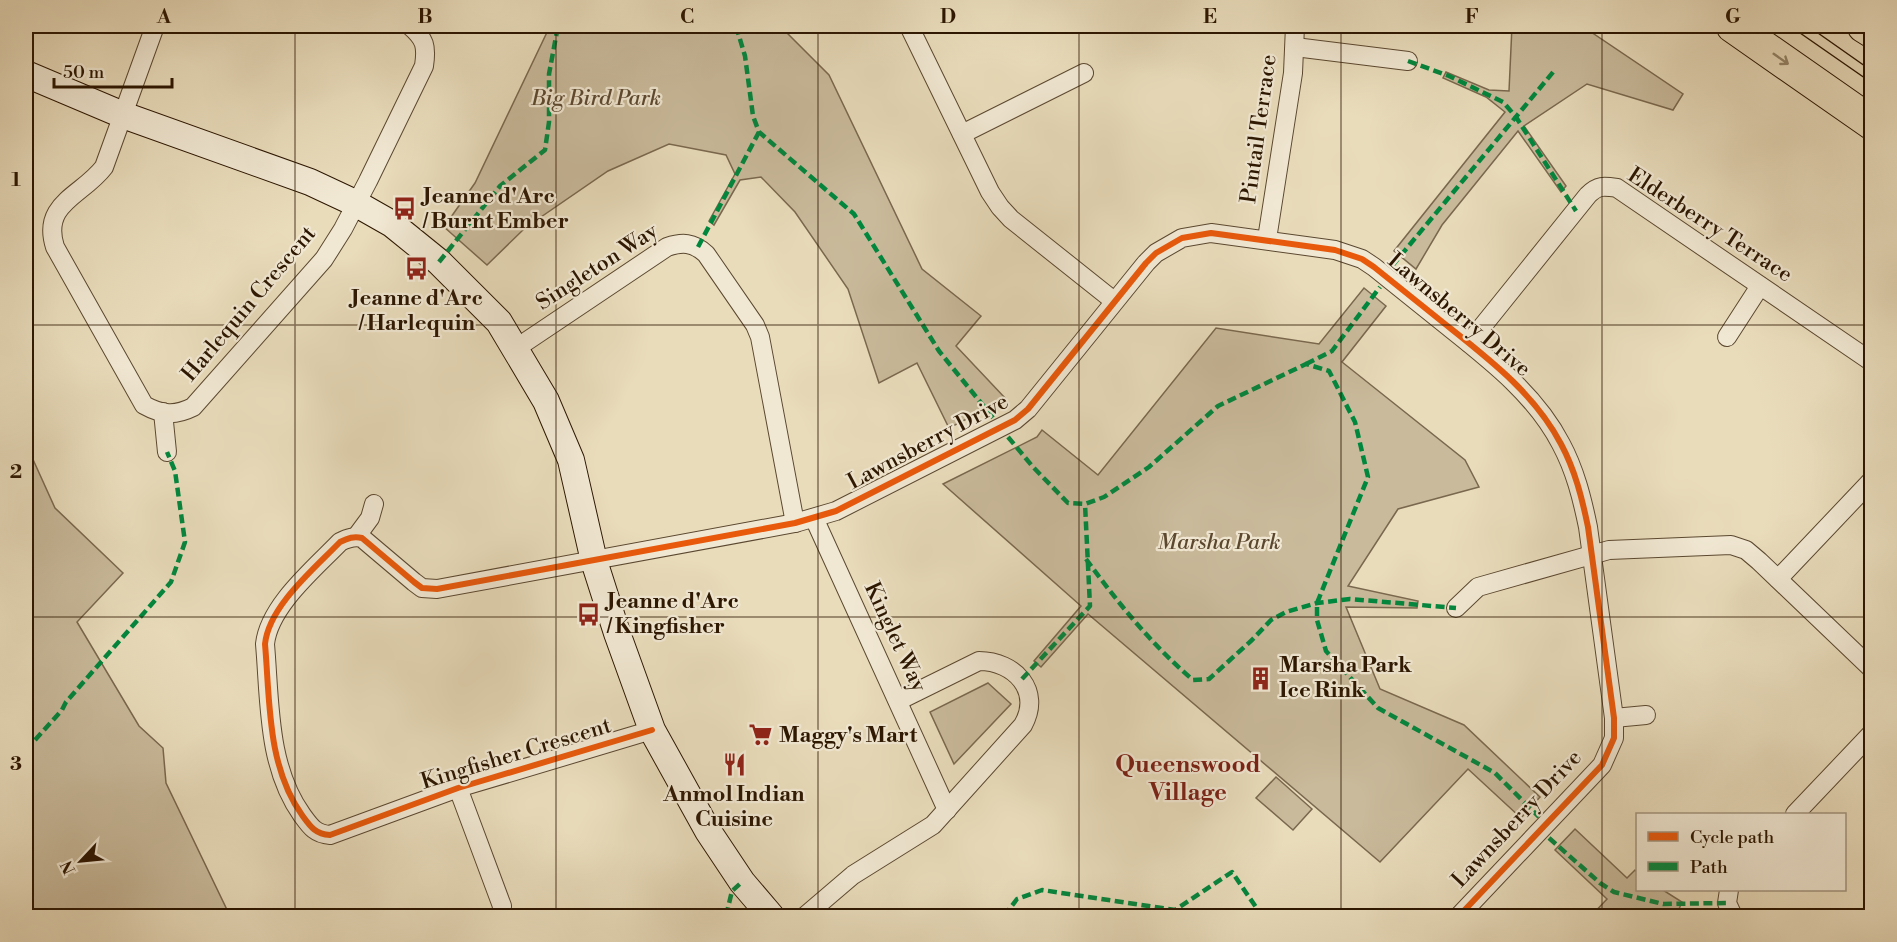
<svg xmlns="http://www.w3.org/2000/svg" width="1897" height="942" font-family="'Libre Bodoni',serif">
<style>
.green{fill:#c9ba9b;stroke:#7a684e;stroke-width:1.5}
.lines{fill:none;stroke-linecap:round;stroke-linejoin:round}
.street-casing{stroke:#5b4830;stroke-width:20}
.secondary-casing{stroke:#2c1601;stroke-width:28}
.highway-casing{stroke:#2c1601;stroke-width:35}
.street{stroke:#f1e8d3;stroke-width:18}
.secondary{stroke:#f1e8d3;stroke-width:26}
.highway{stroke:#e9dcbb;stroke-width:33}
.tram{stroke:#2c1601;stroke-width:1.5}
.quiet{stroke:#00873e;stroke-width:4.5;stroke-dasharray:9 4.5;stroke-linecap:butt}
.cycleway-casing{stroke:#f1e8d3;stroke-width:10}
.cycleway{stroke:#e8590c;stroke-width:6}
.oneway{stroke:#948367}
.grid{fill:none;stroke:#2c1601;stroke-width:1.5;stroke-opacity:0.55}
.labels{text-anchor:middle;dominant-baseline:central;stroke-width:4.5;stroke-linejoin:round;paint-order:stroke}
.park-label{font-size:22px;font-style:italic;fill:#5b472f;stroke:#f1e8d3}
.street-label{font-size:22px;fill:#2c1601;stroke:#f1e8d3}
.poi-label{font-size:22px;font-weight:bold;fill:#2c1601;stroke:#f1e8d3;text-anchor:start}
.neighbourhood-label{font-size:24px;font-weight:bold;fill:#7a1f14;stroke:#f1e8d3}
.neatline{fill:none;stroke:#2c1601;stroke-width:2}
.grid-label{font-size:20px;text-anchor:middle;font-weight:bold;fill:#2c1601}
</style>
<rect width="100%" height="100%" fill="#e9dcbb"/>
<filter id="stains"><feTurbulence type="fractalNoise" baseFrequency=".00333" numOctaves="4"/><feColorMatrix values="0 0 0 0 .2 0 0 0 0 .09 0 0 0 0 .02 0 0 0 .5 -.17"/></filter>
<radialGradient id="worn" r=".72"><stop offset=".6" stop-color="#630" stop-opacity="0"/><stop offset="1" stop-color="#630" stop-opacity=".3"/></radialGradient>
<g class="green">
<polygon points="550,26 780,26 829,75 922,269 981,316 956,346 1006,399 949,428 917,363 879,383 848,289 795,212 761,177 740,180 714,225 709,221 735,174 726,155 669,144 608,171 525,228 487,265 444,227 475,183"/>
<polygon points="1512,26 1582,26 1683,94 1673,110 1587,84 1524,126 1566,186 1561,192 1518,131 1442,225 1416,269 1394,251 1505,112 1486,97 1443,78 1446,72 1489,90 1509,91"/>
<polygon points="1364,288 1386,306 1342,362 1465,460 1479,487 1398,509 1348,586 1418,601 1417,608 1346,607 1380,689 1464,725 1540,797 1521,818 1468,769 1380,862 1088,614 1041,667 1034,661 1081,606 943,484 1037,437 1042,430 1098,475 1216,328 1319,344"/>
<polygon points="26,444 55,508 123,573 77,622 139,726 163,748 166,783 230,916 26,916"/>
<polygon points="988,683 1011,704 954,764 930,712"/>
<polygon points="1276,777 1312,809 1293,830 1256,798"/>
<polygon points="1575,829 1627,878 1635,870 1637,872 1638,890 1663,890 1682,902 1676,916 1591,916 1607,899 1555,850"/>
</g>
<g class="lines">
<defs>
<g id="street">
<path d="M155 26 104 167C82 196 41 203 55 247L144 405C162 415 175 416 193 407L324 259 343 229 368 181 424 66C427 46 425 39 410 26"/>
<polyline points="909,26 990,192 1000,207 1011,219 1114,301"/>
<polyline points="1295,47 1408,61"/>
<polyline points="962,134 1084,73"/>
<polyline points="1267,239 1293,73 1295,26"/>
<polyline points="1727,337 1760,286"/>
<path d="M1469 343 1588 195C1598 185 1604 186 1617 188L1872 362"/>
<path d="M515 349 667 247C682 242 693 242 706 254L755 325 760 337 795 523"/>
<polyline points="163,412 167,452"/>
<polyline points="814,518 947,810"/>
<polyline points="356,537 370,518 374,504"/>
<polyline points="1778,579 1872,480"/>
<polyline points="1456,608 1478,587 1609,550 1731,545 1746,550 1759,561 1872,669"/>
<polyline points="1614,718 1646,715"/>
<path d="M652 730 458 788 330 835C315 834 310 826 302 815 267 766 270 701 265 644 269 606 314 569 340 542 348 538 354 536 362 538L414 582 422 588 437 589 795 523 836 511 1015 420 1028 409 1146 263 1156 253 1182 238 1211 233 1335 250 1362 259 1374 267C1398 286 1421 305 1445 324 1489 359 1535 394 1561 444 1575 470 1582 498 1588 527L1614 718V738L1602 765 1459 916"/>
<polyline points="458,788 502,906 501,916"/>
<polyline points="1795,814 1872,733"/>
<polyline points="1729,890 1727,903 1733,916"/>
<path d="M805 916 853 875 933 825 1023 725C1042 691 1015 661 979 661L898 701"/>
</g>
<polyline id="secondary" points="26,74 123,115 310,182 355,203 392,224 439,262 499,322 546,401 571,460 594,561 617,633 652,730 708,831 742,882 771,916"/>
<g id="highway">
<polyline points="1733,26 1872,123"/>
<polyline points="1864,26 1872,31"/>
</g>
</defs>
<use href="#street" class="street-casing"/>
<use href="#secondary" class="secondary-casing"/>
<use href="#highway" class="highway-casing"/>
<use href="#street" class="street"/>
<use href="#secondary" class="secondary"/>
<use href="#highway" class="highway"/>
<g class="tram">
<polyline points="1790,26 1872,83"/>
<polyline points="1808,26 1872,71"/>
</g>
<g class="quiet">
<polyline points="736,26 745,56 753,116 759,132 854,214 939,351 994,419"/>
<polyline points="1408,61 1449,76 1503,102 1516,117 1576,211"/>
<polyline points="698,247 759,132"/>
<polyline points="439,262 500,186 545,150 549,122 549,74 558,26"/>
<polyline points="1392,266 1554,71"/>
<polyline points="1306,364 1332,351 1380,287"/>
<polyline points="1008,437 1033,467 1068,503 1085,504 1104,497 1149,467 1218,406 1306,364 1329,371 1355,422 1368,477 1317,603 1317,620 1326,651 1378,708 1495,773 1539,817"/>
<path d="M1086 559C1118 603 1152 645 1193 680L1209 679 1252 640 1271 620 1286 612 1317 603 1350 599 1456 608"/>
<polyline points="1022,679 1090,606 1085,504"/>
<polyline points="26,750 62,710 66,702 171,582 185,542 175,471 167,452"/>
<polyline points="1549,838 1600,883 1614,892 1663,904 1727,903"/>
<polyline points="726,916 732,891 742,882"/>
<polyline points="1004,916 1017,899 1042,890 1175,910 1232,872 1262,916"/>
</g>
<defs>
<path id="cycleway" d="M652 730 458 788 330 835C315 834 310 826 302 815 267 766 270 701 265 644 269 606 314 569 340 542 348 538 354 536 362 538L414 582 422 588 437 589 795 523 836 511 1015 420 1028 409 1146 263 1156 253 1182 238 1211 233 1335 250 1362 259 1374 267C1398 286 1421 305 1445 324 1489 359 1535 394 1561 444 1575 470 1582 498 1588 527L1614 718V738L1602 765 1459 916"/>
</defs>
<use href="#cycleway" class="cycleway-casing"/>
<use href="#cycleway" class="cycleway"/>
</g>
<defs><path id="oneway-shaft" d="M-6 0H5M1.5-3L5.5 0L1.5 3" fill="none" stroke-width="1.6" stroke-linecap="round" stroke-linejoin="round" transform="scale(1.5)"/></defs>
<use class="oneway" href="#oneway-shaft" transform="translate(1781 59) rotate(35)"/>
<path class="grid" d="M295 26V916M556 26V916M818 26V916M1079 26V916M1341 26V916M1602 26V916M26 325H1872M26 617H1872"/>
<defs>
<symbol id="bus-bare" viewBox="-9 -9 18 18"><path d="M-5-6H5V4H4V6H2V4H-2V6H-4V4H-5ZM-3.5-4V0h7V-4ZM-3.5 1.2v1.5H-2V1.2ZM2 1.2v1.5H3.5V1.2Z" fill="#8f2418" stroke="#f1e8d3" stroke-width="2.5" paint-order="stroke"/></symbol>
<symbol id="building-bare" viewBox="-9 -9 18 18"><path d="M-4-6H4V6H1V3H-1V6H-4ZM-2.5-4.3h1.7v1.8h-1.7ZM.8-4.3h1.7v1.8H.8ZM-2.5-1h1.7V.8h-1.7ZM.8-1h1.7V.8H.8Z" fill="#8f2418" stroke="#f1e8d3" stroke-width="2.5" paint-order="stroke"/></symbol>
<symbol id="supermarket-bare" viewBox="-9 -9 18 18"><path d="M-6-5.5h2.5l.6 2H6L4.5 2H-2.5L-4.4-4H-6ZM-1.5 3.2a1.3 1.3 0 1 0 .1 0ZM3 3.2a1.3 1.3 0 1 0 .1 0Z" fill="#8f2418" stroke="#f1e8d3" stroke-width="2.5" paint-order="stroke"/></symbol>
<symbol id="restaurant-bare" viewBox="-9 -9 18 18"><path d="M-5-6h1v4h1v-4h1v4h1v-4h1v5L-1.5 .5V6h-2V.5L-5-1ZM5-6V6H3V1.5H1.5Q1.5-4 5-6Z" fill="#8f2418" stroke="#f1e8d3" stroke-width="2.5" paint-order="stroke"/></symbol>
</defs>
<g fill-rule="evenodd">
<use href="#bus-bare" x="388" y="192" width="33" height="33"/>
<use href="#bus-bare" x="400" y="252" width="33" height="33"/>
<use href="#bus-bare" x="572" y="598" width="33" height="33"/>
<use href="#building-bare" x="1244" y="662" width="33" height="33"/>
<use href="#supermarket-bare" x="744" y="718" width="33" height="33"/>
<use href="#restaurant-bare" x="718" y="748" width="33" height="33"/>
</g>
<g class="labels">
<g class="park-label">
<text x="596" y="98">Big Bird Park</text>
<text x="1219" y="542">Marsha Park</text>
</g>
<g class="street-label">
<text transform="translate(1259 129) rotate(-82)">Pintail Terrace</text>
<text transform="translate(1710 225) rotate(33)">Elderberry Terrace</text>
<text transform="translate(597 267) rotate(-33)">Singleton Way</text>
<text transform="translate(249 304) rotate(-50)">Harlequin Crescent</text>
<text transform="translate(1459 315) rotate(40)">Lawnsberry Drive</text>
<text transform="translate(928 442) rotate(-28)">Lawnsberry Drive</text>
<text transform="translate(895 637) rotate(65)">Kinglet Way</text>
<text transform="translate(516 754) rotate(-17)">Kingfisher Crescent</text>
<text transform="translate(1517 819) rotate(-47)">Lawnsberry Drive</text>
</g>
<g class="poi-label">
<text x="423" y="196">Jeanne d'Arc<tspan x="423" dy="25">/ Burnt Ember</tspan></text>
<text x="417" y="298" text-anchor="middle">Jeanne d'Arc<tspan x="417" dy="25">/ Harlequin</tspan></text>
<text x="607" y="601">Jeanne d'Arc<tspan x="607" dy="25">/ Kingfisher</tspan></text>
<text x="1279" y="665">Marsha Park<tspan x="1279" dy="25">Ice Rink</tspan></text>
<text x="779" y="735">Maggy's Mart</text>
<text x="734" y="794" text-anchor="middle">Anmol Indian<tspan x="734" dy="25">Cuisine</tspan></text>
</g>
<g class="neighbourhood-label">
<text x="1188" y="765">Queenswood<tspan x="1188" dy="28">Village</tspan></text>
</g>
</g>
<rect width="1897" height="942" fill="none" stroke="#e9dcbb" stroke-width="66"/>
<rect x="1636" y="813" width="210" height="78" fill="#f1e8d3" stroke="#a2947f" stroke-width="1.5"/>
<rect x="1648" y="832" width="30" height="9" fill="#e8590c" stroke="#a2947f" stroke-width="1.5"/>
<text x="1690" y="843" font-size="18" fill="#2c1601">Cycle path</text>
<rect x="1648" y="862" width="30" height="9" fill="#00873e" stroke="#a2947f" stroke-width="1.5"/>
<text x="1690" y="873" font-size="18" fill="#2c1601">Path</text>
<g transform="translate(81 861) rotate(244)" stroke="#f1e8d3" stroke-width="4.5" paint-order="stroke">
<path d="M0-4.5L10 22L0 15L-10 22Z" fill="#2c1601"/>
<text y="-9" font-size="16" font-weight="bold" text-anchor="middle" fill="#2c1601">N</text>
</g>
<path d="M54 78v9h118v-9" fill="none" stroke="#2c1601" stroke-width="3"/>
<text x="63" y="78" font-size="18" fill="#2c1601" stroke="#f1e8d3" stroke-width="4.5" paint-order="stroke">50 m</text>
<rect x="33" y="33" width="1831" height="876" class="neatline"/>
<g class="grid-label">
<text x="164" y="23">A</text>
<text x="425" y="23">B</text>
<text x="687" y="23">C</text>
<text x="948" y="23">D</text>
<text x="1210" y="23">E</text>
<text x="1472" y="23">F</text>
<text x="1733" y="23">G</text>
<text x="16" y="186">1</text>
<text x="16" y="478">2</text>
<text x="16" y="770">3</text>
</g>
<rect width="100%" height="100%" filter="url(#stains)"/>
<rect width="100%" height="100%" fill="url(#worn)"/>
</svg>
